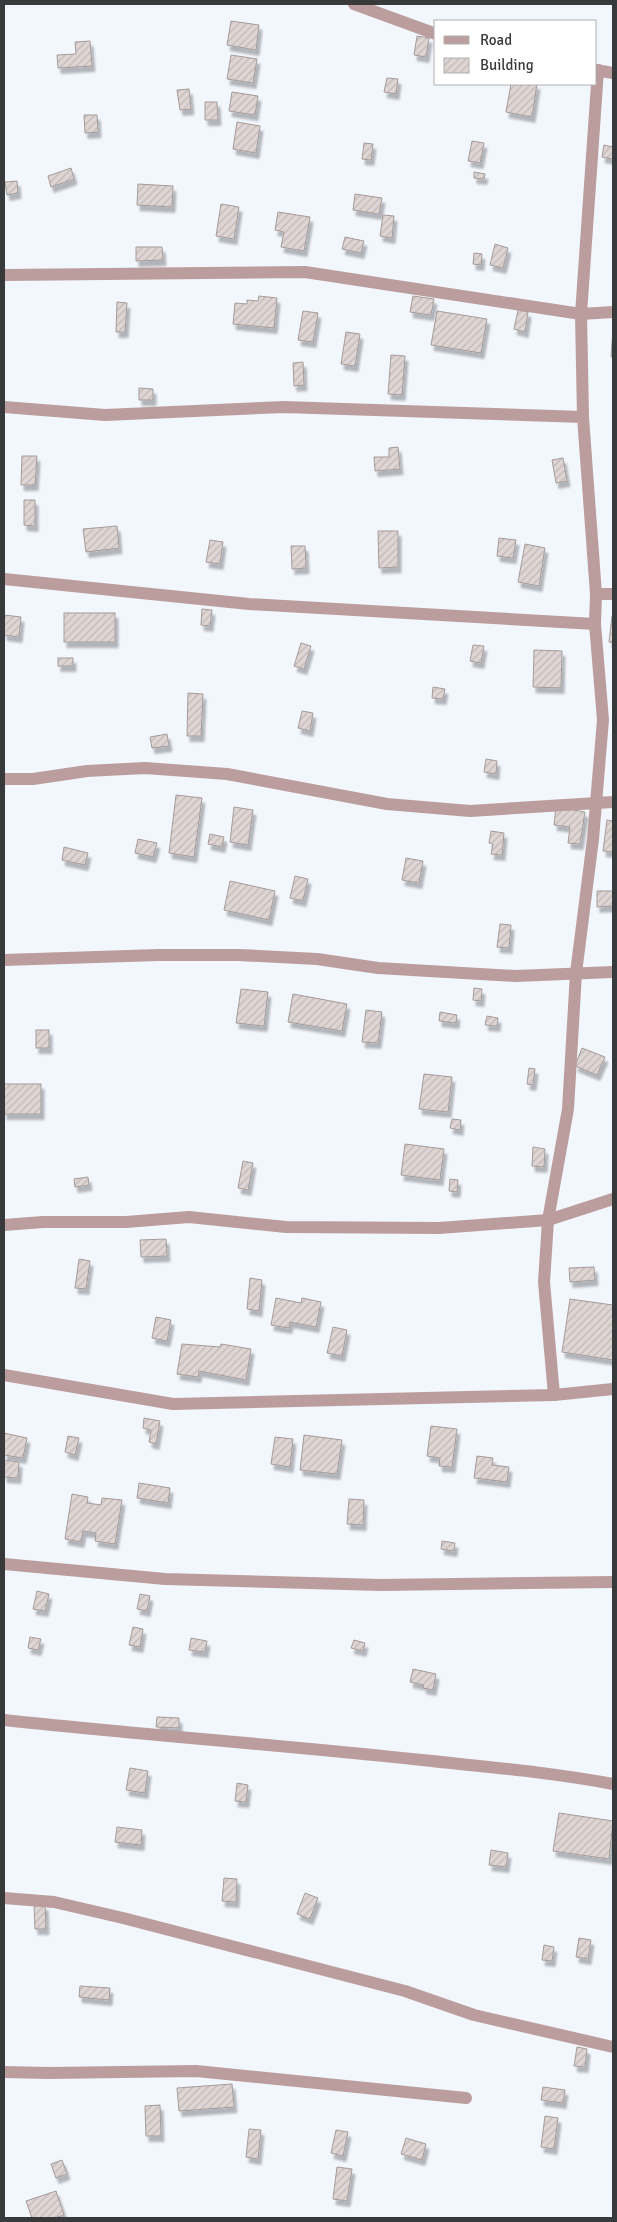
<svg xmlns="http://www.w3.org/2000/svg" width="617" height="2222" font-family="Signika,sans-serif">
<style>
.building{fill:url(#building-hatch);stroke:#a49b99;filter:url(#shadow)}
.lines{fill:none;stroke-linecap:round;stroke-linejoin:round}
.street{stroke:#bb9d9d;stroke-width:12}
</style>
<defs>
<pattern id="building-hatch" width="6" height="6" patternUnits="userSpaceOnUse" patternTransform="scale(1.25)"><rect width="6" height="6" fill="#dfd6d4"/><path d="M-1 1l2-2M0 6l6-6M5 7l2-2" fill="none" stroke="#c0b8b7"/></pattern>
<filter id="shadow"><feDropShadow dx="3" dy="5.5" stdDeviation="1" flood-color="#0004"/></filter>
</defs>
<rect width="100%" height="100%" fill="#f2f6fd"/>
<g class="building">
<polygon points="231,21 259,25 256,50 227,45"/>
<polygon points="417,36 429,38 426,57 414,55"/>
<polygon points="90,41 92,66 58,68 57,55 76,54 75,42"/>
<polygon points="231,55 257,59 253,83 227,79"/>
<polygon points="387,78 398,79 396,94 384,92"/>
<polygon points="511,84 537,84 532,117 506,112"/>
<polygon points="189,89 191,109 180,110 177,90"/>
<polygon points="232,92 258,96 255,115 229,111"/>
<polygon points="205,102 217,102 218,120 205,120"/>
<polygon points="84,115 97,115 98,132 85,133"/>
<polygon points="237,122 260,126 256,153 233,149"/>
<polygon points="472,141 484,143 480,163 468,161"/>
<polygon points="364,143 373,144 371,160 362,159"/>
<polygon points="604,145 613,147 613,159 602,157"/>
<polygon points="71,168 74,179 51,187 48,176"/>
<polygon points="474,172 485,174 484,179 474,178"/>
<polygon points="17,181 18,193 7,195 5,182"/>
<polygon points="138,184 173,186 172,207 137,205"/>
<polygon points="355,194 382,198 379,214 353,210"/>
<polygon points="221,204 239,207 234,239 216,236"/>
<polygon points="278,212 310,217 304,251 281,247 284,232 275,230"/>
<polygon points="383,215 394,216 392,238 380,236"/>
<polygon points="345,237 364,241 361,253 342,249"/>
<polygon points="495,244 508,248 503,268 490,265"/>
<polygon points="136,247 162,247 163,260 136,261"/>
<polygon points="474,253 482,254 481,265 473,264"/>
<polygon points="259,296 277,298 274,328 233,324 235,303 247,304 247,300 258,301"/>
<polygon points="413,296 434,299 431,315 410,312"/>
<polygon points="117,302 127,303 125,332 116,332"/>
<polygon points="518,310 528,312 525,332 514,329"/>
<polygon points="303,311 318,313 313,342 298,340"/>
<polygon points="437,311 487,319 481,353 431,345"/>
<polygon points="613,329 613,357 611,357"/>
<polygon points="346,332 360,334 355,366 341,364"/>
<polygon points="391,355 405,356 402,395 388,394"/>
<polygon points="303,362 304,385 294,386 293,363"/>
<polygon points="139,388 153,389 153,400 139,400"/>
<polygon points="398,447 400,469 375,471 374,457 389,457 389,448"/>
<polygon points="22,456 37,456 35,485 21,485"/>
<polygon points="563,458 567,481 556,483 552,460"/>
<polygon points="24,500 35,500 35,526 24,525"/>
<polygon points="117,526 119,548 86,552 83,529"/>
<polygon points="378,531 398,531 398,567 379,568"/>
<polygon points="499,538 516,540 513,558 497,556"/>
<polygon points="210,540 223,542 220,564 206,562"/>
<polygon points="525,544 545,548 539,586 518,582"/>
<polygon points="291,546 305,546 306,568 292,569"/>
<polygon points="202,609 212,610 210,626 201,625"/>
<rect x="64" y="613" width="51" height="29"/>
<polygon points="4,615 21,617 19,637 4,635"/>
<polygon points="612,616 613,616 613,643 609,642"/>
<polygon points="301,643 311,646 304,669 294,666"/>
<polygon points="473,645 484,646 481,663 470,661"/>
<polygon points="534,650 562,651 561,688 533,687"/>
<rect x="58" y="658" width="15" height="8"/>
<polygon points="433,687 445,689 443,699 432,698"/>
<polygon points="188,693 203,694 201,736 187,736"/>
<polygon points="302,711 313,713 310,731 298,728"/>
<polygon points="167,734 169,746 152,748 150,737"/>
<polygon points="486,759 497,761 496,774 484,772"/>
<polygon points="176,795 202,798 194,857 169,853"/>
<polygon points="234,807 253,810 248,845 230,842"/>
<polygon points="556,807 585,812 580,844 568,843 570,827 554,825"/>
<polygon points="607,820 613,821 613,852 603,851"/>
<polygon points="491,831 504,833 502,855 491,854 493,844 489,843"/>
<polygon points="210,834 224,837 222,847 208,844"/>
<polygon points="138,839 157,843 153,857 135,853"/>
<polygon points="64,847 88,853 85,865 62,860"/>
<polygon points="406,858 423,861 419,883 402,880"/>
<polygon points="295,876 308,879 303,901 290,898"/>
<polygon points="230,881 275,891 269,920 224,910"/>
<polygon points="597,891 613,891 613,906 597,907"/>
<polygon points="500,924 511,925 509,948 497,947"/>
<polygon points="474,988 482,989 481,1001 473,1000"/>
<polygon points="241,989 268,992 264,1026 236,1023"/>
<polygon points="293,994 347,1004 342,1031 288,1022"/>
<polygon points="366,1010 382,1012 378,1043 362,1042"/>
<polygon points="440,1012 457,1015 456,1023 439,1021"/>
<polygon points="487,1016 498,1018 497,1026 485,1025"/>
<rect x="36" y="1030" width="13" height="18"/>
<polygon points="582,1048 605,1057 597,1075 575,1066"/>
<polygon points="529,1068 535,1069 533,1085 527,1084"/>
<polygon points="424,1074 452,1077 448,1112 419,1109"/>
<rect x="4" y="1084" width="37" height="30"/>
<polygon points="452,1119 461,1120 460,1130 450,1128"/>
<polygon points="405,1144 444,1149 440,1180 401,1175"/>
<polygon points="533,1147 545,1149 544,1167 532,1166"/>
<polygon points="243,1161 253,1163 248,1190 238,1188"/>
<polygon points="88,1177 89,1185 75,1187 74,1179"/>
<polygon points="450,1179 458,1180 457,1192 449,1191"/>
<polygon points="166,1239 167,1256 141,1257 140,1240"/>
<polygon points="79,1259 90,1261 86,1289 75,1288"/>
<polygon points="594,1267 595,1280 570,1282 569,1268"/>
<polygon points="250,1278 262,1280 259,1311 247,1309"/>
<polygon points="276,1298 301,1303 302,1298 321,1302 316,1327 290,1322 289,1328 271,1325"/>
<polygon points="570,1299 613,1305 613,1360 562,1352"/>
<polygon points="156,1317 171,1320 167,1341 152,1338"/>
<polygon points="333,1327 347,1330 342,1356 327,1353"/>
<polygon points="182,1344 220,1347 221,1344 251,1349 246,1380 199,1371 198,1377 177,1374"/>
<polygon points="144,1418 160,1421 156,1444 149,1442 151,1430 143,1428"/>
<polygon points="431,1426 457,1429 452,1467 439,1466 440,1458 427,1456"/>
<polygon points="4,1433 27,1438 23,1458 4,1455"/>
<polygon points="304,1435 342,1440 337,1474 300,1470"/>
<polygon points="68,1436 79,1438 75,1455 65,1452"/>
<polygon points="275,1437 293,1439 290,1467 271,1464"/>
<polygon points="477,1456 493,1458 492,1465 509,1467 507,1482 474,1478"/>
<polygon points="4,1460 19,1462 18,1478 4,1477"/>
<polygon points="139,1483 170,1488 168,1503 137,1498"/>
<polygon points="72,1494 88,1497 87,1503 101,1505 102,1498 122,1500 115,1544 95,1541 96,1533 83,1531 81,1542 65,1539"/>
<polygon points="349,1499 364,1500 363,1525 347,1524"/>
<polygon points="442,1541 455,1543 454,1551 441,1549"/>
<polygon points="37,1591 49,1594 45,1611 33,1609"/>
<polygon points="140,1594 150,1596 147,1611 137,1609"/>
<polygon points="133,1627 143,1629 140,1647 129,1645"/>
<polygon points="30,1637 41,1639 38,1650 28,1648"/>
<polygon points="191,1638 207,1641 205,1652 189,1650"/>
<polygon points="354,1640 365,1643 363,1651 351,1648"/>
<polygon points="413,1669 436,1674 433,1690 423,1688 424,1685 410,1682"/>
<polygon points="157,1717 179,1718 179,1728 156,1727"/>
<polygon points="130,1768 148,1771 145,1793 126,1790"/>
<polygon points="237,1783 248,1785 246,1802 235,1801"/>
<polygon points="559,1813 613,1821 609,1859 553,1851"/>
<polygon points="117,1827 142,1830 141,1845 115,1842"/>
<polygon points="491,1850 508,1853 506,1867 489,1865"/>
<polygon points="224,1878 237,1879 236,1902 222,1901"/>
<polygon points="305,1893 318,1898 310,1919 297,1914"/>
<polygon points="34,1905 45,1905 46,1929 35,1929"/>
<polygon points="579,1938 591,1940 588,1959 576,1957"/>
<polygon points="544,1945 554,1947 552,1961 542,1960"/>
<polygon points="80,1986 110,1988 109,2000 79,1997"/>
<polygon points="577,2047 587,2049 585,2067 574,2066"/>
<polygon points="232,2084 234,2107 179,2111 177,2088"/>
<polygon points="543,2087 565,2090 563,2103 541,2100"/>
<polygon points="160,2105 161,2136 146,2136 145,2106"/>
<polygon points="545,2116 558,2118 554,2149 541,2147"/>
<polygon points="249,2129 261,2130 258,2159 246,2157"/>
<polygon points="336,2130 348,2132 343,2156 331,2153"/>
<polygon points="406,2138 426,2144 422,2160 401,2154"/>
<polygon points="62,2160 67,2174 56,2178 51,2164"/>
<polygon points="337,2167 352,2169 347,2201 333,2199"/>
<polygon points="56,2191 64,2215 54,2218 32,2218 26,2201"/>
</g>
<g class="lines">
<g class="street">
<polyline points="354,4 436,34"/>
<polyline points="596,70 613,73"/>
<polyline points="598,70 581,314 613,312"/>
<polyline points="4,275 305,272 581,314 583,417"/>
<polyline points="4,407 105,415 284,407 583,417 596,594 595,624 249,604 4,579"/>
<polyline points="596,594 613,594"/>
<polyline points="4,779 33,779 87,771 145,768 227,774 387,804 470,811 613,802"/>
<polyline points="4,960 158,955 239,955 317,959 378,968 516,976 613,972"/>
<polyline points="4,1225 43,1222 126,1222 189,1217 286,1227 439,1228 548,1220 613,1199"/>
<polyline points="4,1375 173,1404 554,1395 544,1282 548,1220 568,1109 576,973 593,839 603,720 595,624"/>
<polyline points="554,1395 613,1389"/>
<polyline points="4,1564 165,1579 381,1585 613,1582"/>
<path d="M4 1720C143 1735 283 1745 422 1760 486 1767 550 1772 613 1784"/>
<polyline points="4,1898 54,1902 123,1918 405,1991 474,2015 613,2047"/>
<polyline points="4,2072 49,2073 196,2071 466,2098"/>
</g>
</g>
<rect width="617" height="2222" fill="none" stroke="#37393b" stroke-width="10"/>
<rect x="434" y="20" width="162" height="65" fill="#ffffff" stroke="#afb0b1"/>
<rect x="444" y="36" width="25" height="8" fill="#bb9d9d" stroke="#afb0b1"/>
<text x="480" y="45" font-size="15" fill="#37393b">Road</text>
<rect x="444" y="58" width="25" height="15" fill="url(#building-hatch)" stroke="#afb0b1"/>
<text x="480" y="70" font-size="15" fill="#37393b">Building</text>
</svg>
